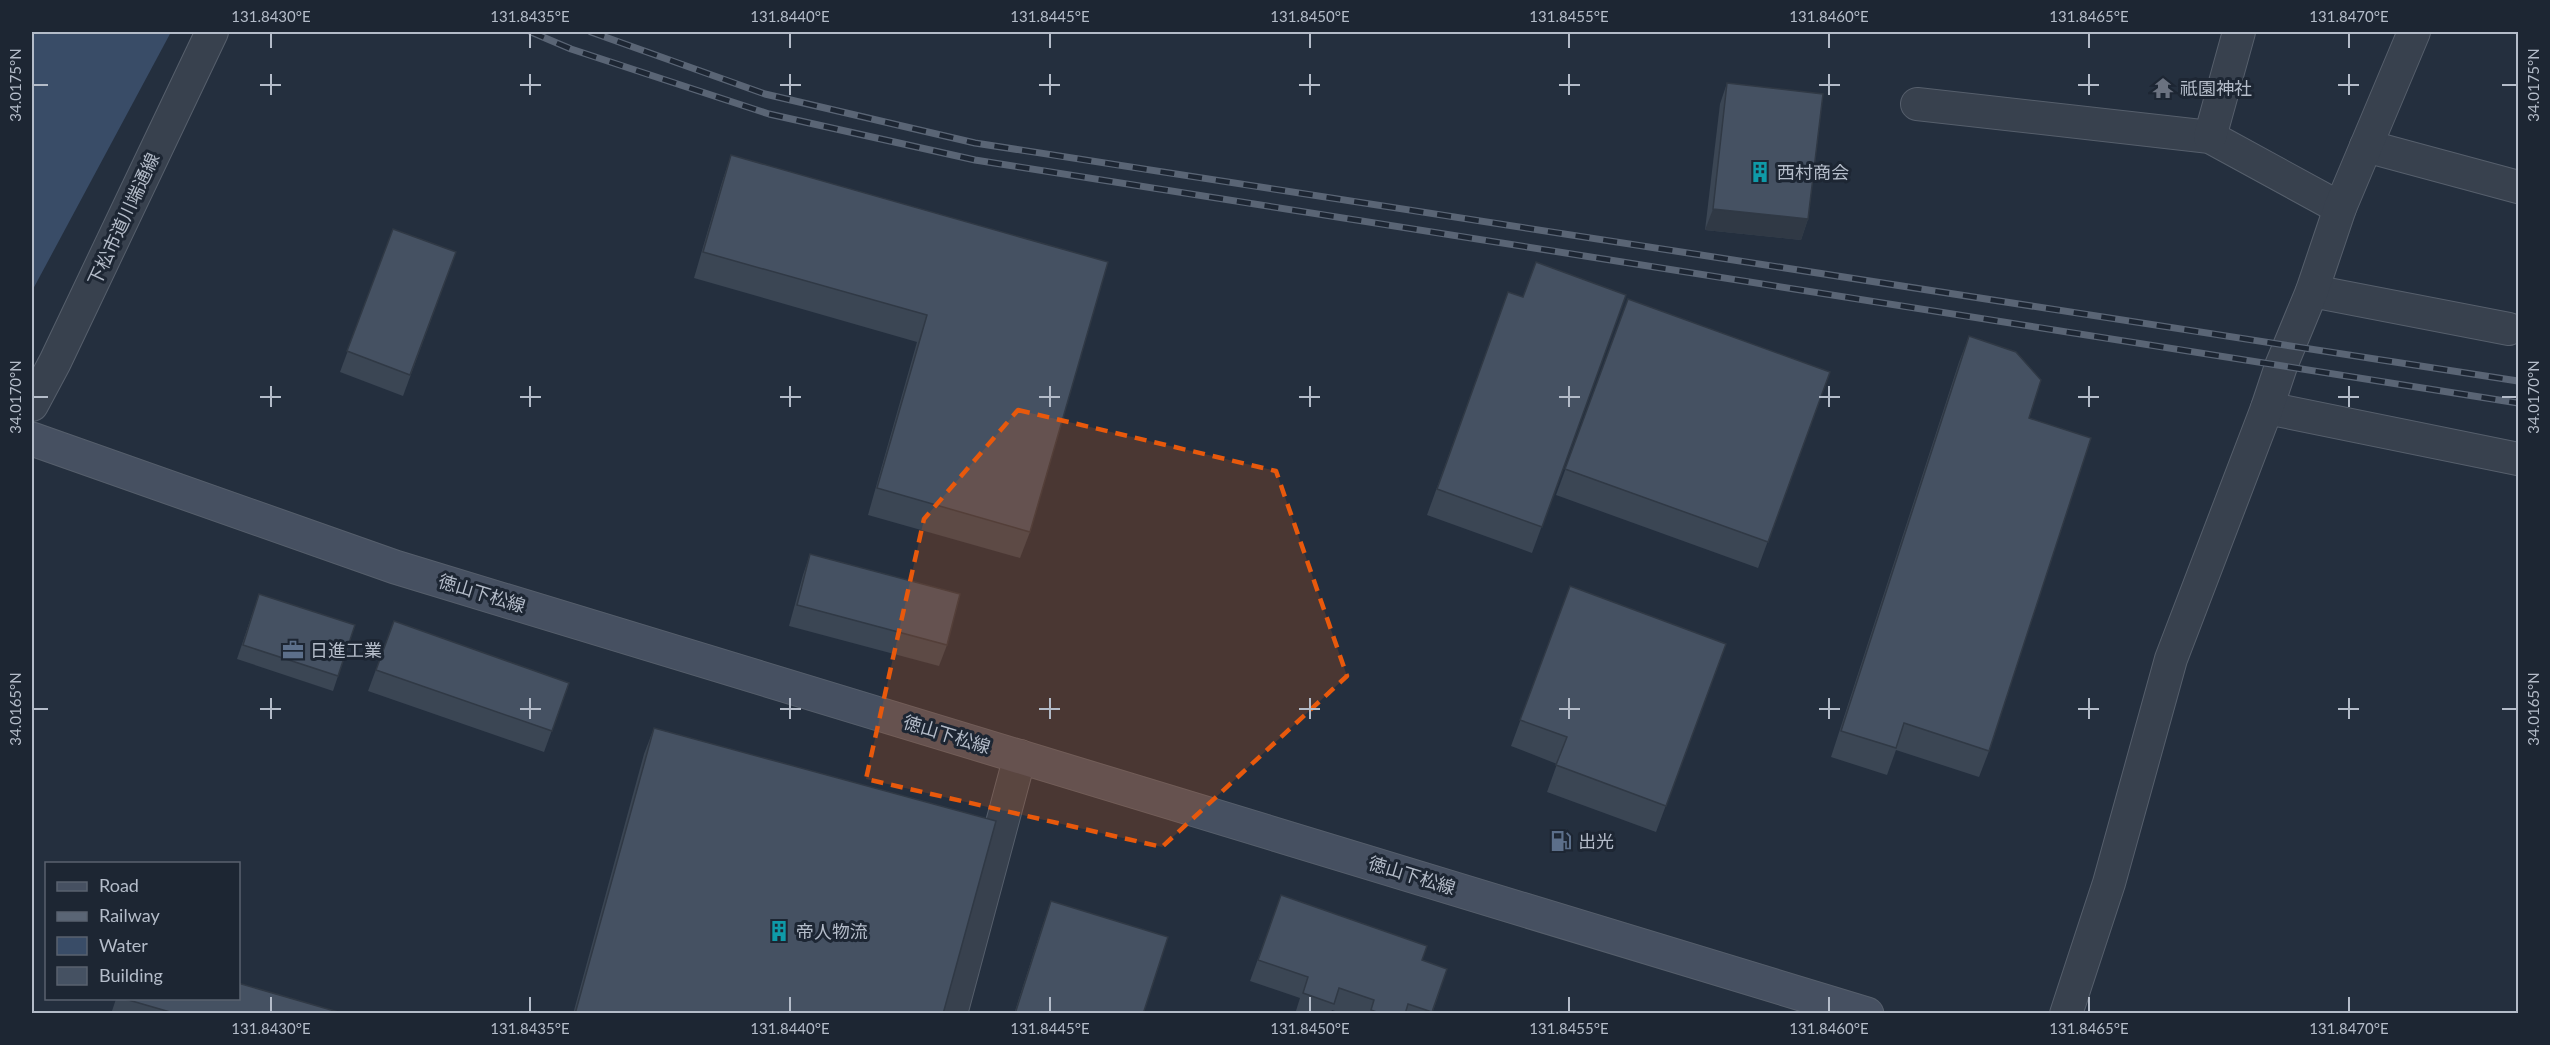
<svg xmlns="http://www.w3.org/2000/svg" width="2550" height="1045" font-family="Lato,'Noto Sans JP',sans-serif">
<style>
.water{fill:#394c67}
.lines{fill:none;stroke-linecap:round;stroke-linejoin:round}
.minor-casing{stroke:#565f6c;stroke-width:34}
.secondary-casing{stroke:#565f6c;stroke-width:35}
.minor{stroke:#38414e;stroke-width:32}
.secondary{stroke:#465061;stroke-width:33}
.rail-casing{stroke:#5a6575;stroke-width:7}
.rail{stroke:#1d2633;stroke-width:4.5;stroke-dasharray:14;stroke-linecap:butt}
.wall{fill:#3b4654}
.shaded-wall{fill:#303945}
.building{fill:#455162;stroke:#303945;stroke-width:1.5}
.marked{fill:#e8590c;fill-opacity:0.2;stroke:#e8590c;stroke-width:4.5;stroke-dasharray:12 8;stroke-linejoin:round}
.ticks{fill:none;stroke:#b4bcc9;stroke-width:2}
.labels{text-anchor:middle;dominant-baseline:central;stroke-width:6;stroke-linejoin:round;paint-order:stroke}
.poi-label{font-size:18px;fill:#b4bcc9;stroke:#1d2633;text-anchor:start}
.street-label{font-size:18px;fill:#b4bcc9;stroke:#1d2633}
.neatline{fill:none;stroke:#b4bcc9;stroke-width:2}
.ticks-label{font-size:15px;text-anchor:middle;fill:#b4bcc9}
</style>
<rect width="100%" height="100%" fill="#242f3e"/>
<polygon class="water" points="32,32 171,32 32,291"/>
<g class="lines">
<defs>
<g id="minor">
<polyline points="1917,104 2210,137 2340,208"/>
<polyline points="2210,137 2239,32"/>
<polyline points="2366,146 2518,187"/>
<polyline points="2312,291 2509,329"/>
<polyline points="32,405 55,362 212,32"/>
<polyline points="2267,408 2518,459"/>
<polyline points="951,1014 1020,756"/>
<polyline points="2066,1014 2109,883 2171,659 2267,408 2281,366 2312,291 2340,208 2414,32"/>
</g>
<polyline id="secondary" points="32,439 395,567 1867,1014"/>
</defs>
<use href="#minor" class="minor-casing"/>
<use href="#secondary" class="secondary-casing"/>
<use href="#minor" class="minor"/>
<use href="#secondary" class="secondary"/>
<defs>
<g id="rail">
<polyline points="531,32 571,49 769,114 975,160 2518,403"/>
<polyline points="591,32 765,94 975,143 2518,381"/>
</g>
</defs>
<use href="#rail" class="rail-casing"/>
<use href="#rail" class="rail"/>
</g>
<g class="wall">
<polygon points="1727,83 1808,219 1801,240 1705,230 1720,104"/>
<polygon points="731,155 1108,262 1030,532 1020,558 868,515 917,342 694,278 722,182"/>
<polygon points="393,229 456,252 403,396 340,372"/>
<polygon points="1508,292 1523,297 1626,295 1532,553 1427,515"/>
<polygon points="1628,299 1830,372 1758,568 1556,495"/>
<polygon points="1969,336 2029,418 1989,751 1979,777 1896,750 1887,775 1831,757 1959,362"/>
<polygon points="810,554 947,645 939,666 789,626 803,575"/>
<polygon points="1570,586 1726,644 1656,832 1547,792 1557,764 1511,746"/>
<polygon points="259,594 338,676 333,691 237,659"/>
<polygon points="394,621 569,683 544,752 368,691"/>
<polygon points="654,728 943,1014 573,1014 644,754"/>
<polygon points="1281,895 1422,960 1447,969 1432,1014 1344,1014 1332,1010 1330,1014 1295,1014 1300,998 1250,981"/>
<polygon points="1051,901 1143,1014 1014,1014 1042,927"/>
<polygon points="116,999 238,999 345,1014 111,1014"/>
</g>
<polygon class="shaded-wall" points="1713,209 1808,219 1801,240 1705,230"/>
<g class="building">
<polygon points="1727,83 1823,94 1808,219 1713,209"/>
<polygon points="731,155 1108,262 1030,532 877,488 927,315 703,252"/>
<polygon points="393,229 456,252 410,375 347,351"/>
<polygon points="1536,262 1626,295 1542,527 1437,489 1508,292 1523,297"/>
<polygon points="1628,299 1830,372 1768,542 1565,469"/>
<polygon points="1969,336 2016,352 2041,380 2029,418 2091,438 1989,751 1904,723 1896,748 1841,731"/>
<polygon points="810,554 960,594 947,645 797,605"/>
<polygon points="1570,586 1726,644 1666,806 1556,765 1567,737 1520,720"/>
<polygon points="259,594 355,625 338,676 243,645"/>
<polygon points="394,621 569,683 552,731 376,670"/>
<polygon points="654,728 996,821 943,1014 575,1014"/>
<polygon points="1281,895 1427,946 1422,960 1447,969 1432,1012 1408,1004 1405,1014 1382,1014 1371,1010 1374,1000 1339,988 1334,1004 1303,993 1308,977 1258,960"/>
<polygon points="1051,901 1168,937 1143,1014 1015,1014"/>
<polygon points="238,983 345,1014 177,1014 125,999 238,999"/>
</g>
<path class="marked" d="M1018 410 1276 471 1347 676 1162 847 866 779 924 519Z"/>
<path class="ticks" d="M271 33V48M530 33V48M790 33V48M1050 33V48M1310 33V48M1569 33V48M1829 33V48M2089 33V48M2349 33V48M271 74V95M530 74V95M790 74V95M1050 74V95M1310 74V95M1569 74V95M1829 74V95M2089 74V95M2349 74V95M33 85H48M260 85H281M520 85H541M780 85H801M1039 85H1060M1299 85H1320M1559 85H1580M1819 85H1840M2078 85H2099M2338 85H2359M2502 85H2517M271 386V407M530 386V407M790 386V407M1050 386V407M1310 386V407M1569 386V407M1829 386V407M2089 386V407M2349 386V407M33 397H48M260 397H281M520 397H541M780 397H801M1039 397H1060M1299 397H1320M1559 397H1580M1819 397H1840M2078 397H2099M2338 397H2359M2502 397H2517M271 698V719M530 698V719M790 698V719M1050 698V719M1310 698V719M1569 698V719M1829 698V719M2089 698V719M2349 698V719M33 709H48M260 709H281M520 709H541M780 709H801M1039 709H1060M1299 709H1320M1559 709H1580M1819 709H1840M2078 709H2099M2338 709H2359M2502 709H2517M271 997V1012M530 997V1012M790 997V1012M1050 997V1012M1310 997V1012M1569 997V1012M1829 997V1012M2089 997V1012M2349 997V1012"/>
<defs>
<symbol id="temple-bare" viewBox="-9 -9 18 18"><path d="M0-6L5-2H3V0L6.5 2.5H4V6H1.5V3h-3V6H-4V2.5H-6.5L-3 0V-2H-5Z" fill="#6b7280" stroke="#1d2633" stroke-width="2.5" paint-order="stroke"/></symbol>
<symbol id="building-bare" viewBox="-9 -9 18 18"><path d="M-4-6H4V6H1V3H-1V6H-4ZM-2.5-4.3h1.7v1.8h-1.7ZM.8-4.3h1.7v1.8H.8ZM-2.5-1h1.7V.8h-1.7ZM.8-1h1.7V.8H.8Z" fill="#0f9aa8" stroke="#1d2633" stroke-width="2.5" paint-order="stroke"/></symbol>
<symbol id="office-bare" viewBox="-9 -9 18 18"><path d="M-6-3h4V-5.5h4V-3h4V5H-6ZM-1-4.5V-3h2v-1.5ZM-6 0V1H6V0Z" fill="#5c6f8a" stroke="#1d2633" stroke-width="2.5" paint-order="stroke"/></symbol>
<symbol id="fuel-bare" viewBox="-9 -9 18 18"><path d="M-5.5-6h7V0h2V4h1.3V-2.5L3-4.5l.8-.8L6-3V5H2.5V1h-1V6h-7ZM-4.2-4.7v3.2H.2V-4.7Z" fill="#5c6f8a" stroke="#1d2633" stroke-width="2.5" paint-order="stroke"/></symbol>
</defs>
<g fill-rule="evenodd">
<use href="#temple-bare" x="2148" y="73" width="30" height="30"/>
<use href="#building-bare" x="1745" y="157" width="30" height="30"/>
<use href="#office-bare" x="278" y="635" width="30" height="30"/>
<use href="#fuel-bare" x="1546" y="826" width="30" height="30"/>
<use href="#building-bare" x="764" y="916" width="30" height="30"/>
</g>
<g class="labels">
<g class="poi-label">
<text x="2180" y="88">祇園神社</text>
<text x="1777" y="172">西村商会</text>
<text x="310" y="650">日進工業</text>
<text x="1578" y="841">出光</text>
<text x="796" y="931">帝人物流</text>
</g>
<g class="street-label">
<text transform="translate(123 219) rotate(-65)">下松市道川端通線</text>
<text transform="translate(482 593) rotate(17)">徳山下松線</text>
<text transform="translate(947 734) rotate(17)">徳山下松線</text>
<text transform="translate(1412 875) rotate(17)">徳山下松線</text>
</g>
</g>
<rect width="2550" height="1045" fill="none" stroke="#1d2633" stroke-width="66"/>
<rect x="45" y="862" width="195" height="138" fill="#1d2633" stroke="#59626f" stroke-width="1.5"/>
<rect x="57" y="882" width="30" height="9" fill="#465061" stroke="#59626f" stroke-width="1.5"/>
<text x="99" y="892" font-size="18" fill="#b4bcc9">Road</text>
<rect x="57" y="912" width="30" height="9" fill="#5a6575" stroke="#59626f" stroke-width="1.5"/>
<text x="99" y="922" font-size="18" fill="#b4bcc9">Railway</text>
<rect x="57" y="937" width="30" height="18" fill="#394c67" stroke="#59626f" stroke-width="1.5"/>
<text x="99" y="952" font-size="18" fill="#b4bcc9">Water</text>
<rect x="57" y="967" width="30" height="18" fill="#455162" stroke="#59626f" stroke-width="1.5"/>
<text x="99" y="982" font-size="18" fill="#b4bcc9">Building</text>
<rect x="33" y="33" width="2484" height="979" class="neatline"/>
<g class="ticks-label">
<text x="271" y="22">131.8430°E</text>
<text x="530" y="22">131.8435°E</text>
<text x="790" y="22">131.8440°E</text>
<text x="1050" y="22">131.8445°E</text>
<text x="1310" y="22">131.8450°E</text>
<text x="1569" y="22">131.8455°E</text>
<text x="1829" y="22">131.8460°E</text>
<text x="2089" y="22">131.8465°E</text>
<text x="2349" y="22">131.8470°E</text>
<text transform="translate(16 85) rotate(-90)" y="5">34.0175°N</text>
<text transform="translate(2534 85) rotate(-90)" y="5">34.0175°N</text>
<text transform="translate(16 397) rotate(-90)" y="5">34.0170°N</text>
<text transform="translate(2534 397) rotate(-90)" y="5">34.0170°N</text>
<text transform="translate(16 709) rotate(-90)" y="5">34.0165°N</text>
<text transform="translate(2534 709) rotate(-90)" y="5">34.0165°N</text>
<text x="271" y="1034">131.8430°E</text>
<text x="530" y="1034">131.8435°E</text>
<text x="790" y="1034">131.8440°E</text>
<text x="1050" y="1034">131.8445°E</text>
<text x="1310" y="1034">131.8450°E</text>
<text x="1569" y="1034">131.8455°E</text>
<text x="1829" y="1034">131.8460°E</text>
<text x="2089" y="1034">131.8465°E</text>
<text x="2349" y="1034">131.8470°E</text>
</g>
</svg>
